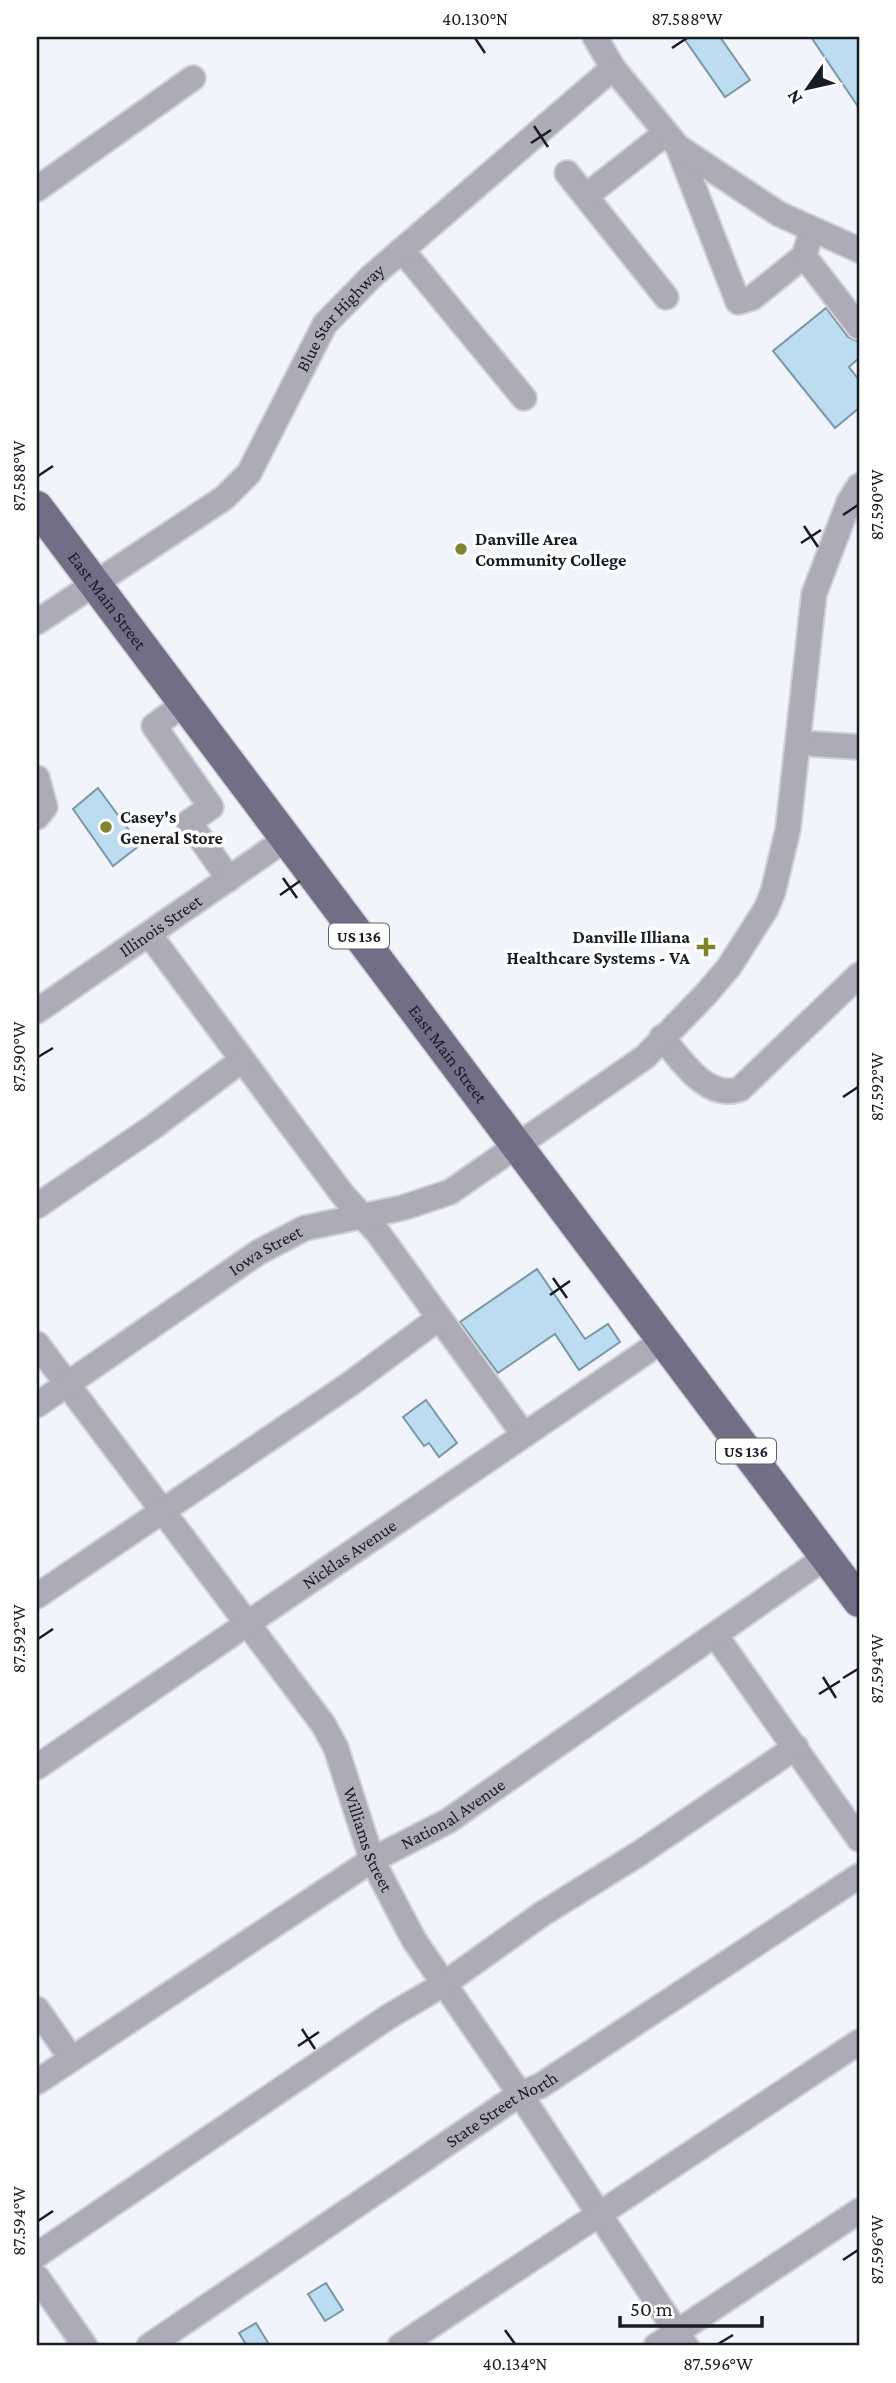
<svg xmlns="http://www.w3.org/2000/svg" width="896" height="2383" font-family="'Crimson Pro',serif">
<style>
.building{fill:#bcdcef;stroke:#7997a8;stroke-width:2}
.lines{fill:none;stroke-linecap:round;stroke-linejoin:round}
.minor-casing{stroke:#ced1d8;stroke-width:28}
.major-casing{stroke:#ced1d8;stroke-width:35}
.minor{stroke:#aeabb8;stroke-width:24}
.major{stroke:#736e85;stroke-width:32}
.ticks{fill:none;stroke:#171c26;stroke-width:2.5}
.poi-dot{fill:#81842e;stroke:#fff;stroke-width:2.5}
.labels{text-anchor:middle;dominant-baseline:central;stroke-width:7;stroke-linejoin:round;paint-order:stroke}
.shield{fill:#fff;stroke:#5d6067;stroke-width:2}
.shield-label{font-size:16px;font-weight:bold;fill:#171c26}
.street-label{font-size:18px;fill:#171c26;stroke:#fff}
.poi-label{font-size:18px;font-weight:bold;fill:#171c26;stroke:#fff;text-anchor:start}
.neatline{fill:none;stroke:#171c26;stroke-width:2.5}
.ticks-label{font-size:18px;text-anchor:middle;fill:#171c26}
</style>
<rect width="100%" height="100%" fill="#f1f4fa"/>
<g class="building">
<polygon points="683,37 720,37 750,80 725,97"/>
<polygon points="811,37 859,37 859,108"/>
<polygon points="826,308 848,337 859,342 859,358 849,367 859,380 859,408 835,428 773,351"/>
<polygon points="98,788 140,845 113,866 73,809"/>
<polygon points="537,1269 585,1339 608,1324 620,1342 579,1370 555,1334 498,1373 460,1322"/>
<polygon points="426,1400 457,1443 439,1457 429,1443 424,1446 403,1417"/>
<polygon points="326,2283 343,2310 325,2321 308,2294"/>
<polygon points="256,2323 270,2346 247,2346 239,2333"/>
</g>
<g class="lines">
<defs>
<g id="minor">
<polyline points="595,37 613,68"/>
<polyline points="678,147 738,302 752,298 804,256 812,230"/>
<polyline points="567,173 666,297"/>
<polyline points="37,189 193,78"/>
<polyline points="586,196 666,133"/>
<polyline points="402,250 524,398"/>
<polyline points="804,256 859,327"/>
<path id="s1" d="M37 622 224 498 249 473 325 324 372 276 613 68 678 147 779 214 859 250"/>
<polyline points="185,703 154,726 211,807 189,822 229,879"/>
<polyline points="799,743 859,747"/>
<polyline points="37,778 45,807 37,817"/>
<polyline points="149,934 343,1195 378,1233 524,1435"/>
<path id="s2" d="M37 1011 286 839"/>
<path d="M662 1037C681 1060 707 1101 740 1089L859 975"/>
<polyline points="37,1206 153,1127 242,1060"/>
<path id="s3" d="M37 1344 323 1724 336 1748 372 1860 414 1940 520 2094 686 2346"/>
<path id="s4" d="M37 1405 259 1252 305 1228 402 1208 450 1192 645 1057 706 994 729 967 766 909 773 892 788 829 814 594 849 502 859 486"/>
<polyline points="37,1596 350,1384 439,1318"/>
<polyline points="716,1636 859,1839"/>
<path id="s5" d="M37 1767 662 1341"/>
<polyline points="37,2009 71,2058"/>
<path id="s6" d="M37 2082 372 1860 448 1821 826 1557"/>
<polyline points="37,2255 388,2017 444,1984 542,1914 640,1853 796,1747"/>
<polyline points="37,2277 85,2346"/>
<path id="s7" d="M149 2346 520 2094 540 2086 859 1876"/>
<polyline points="400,2346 859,2042"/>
<polyline points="656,2346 859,2211"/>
</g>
<g id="major">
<path id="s8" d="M37 507 859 1601"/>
</g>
</defs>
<use href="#minor" class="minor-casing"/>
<use href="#major" class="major-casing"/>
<use href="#minor" class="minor"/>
<use href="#major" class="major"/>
</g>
<path class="ticks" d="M475 38 485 53M672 48 687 38M534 126 548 147M531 143 551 130M38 476 53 466M843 515 858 505M804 526 818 547M801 543 821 530M283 878 297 898M280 895 300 881M38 1057 53 1048M843 1097 858 1087M553 1278 567 1298M550 1295 570 1281M38 1639 53 1629M823 1677 836 1698M843 1678 858 1669M819 1694 840 1681M302 2029 315 2049M298 2046 319 2032M38 2221 53 2211M843 2260 858 2250M505 2330 515 2344M718 2344 733 2335"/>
<g class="poi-dot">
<circle cx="461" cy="549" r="7"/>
<circle cx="106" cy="827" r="7"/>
<path d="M702.5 936.5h7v7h7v7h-7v7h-7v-7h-7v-7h7z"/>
</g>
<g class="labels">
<g class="shield">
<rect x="329" y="923.5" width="60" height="25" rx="5"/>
<rect x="716" y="1438.5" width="60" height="25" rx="5"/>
</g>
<g class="shield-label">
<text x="359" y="936">US 136</text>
<text x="746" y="1451">US 136</text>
</g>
<g class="street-label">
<text stroke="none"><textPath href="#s1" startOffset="441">Blue Star Highway</textPath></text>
<text stroke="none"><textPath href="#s8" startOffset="117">East Main Street</textPath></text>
<text stroke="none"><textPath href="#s2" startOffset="150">Illinois Street</textPath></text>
<text stroke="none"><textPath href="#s8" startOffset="684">East Main Street</textPath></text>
<text stroke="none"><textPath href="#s4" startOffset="276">Iowa Street</textPath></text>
<text stroke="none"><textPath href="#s5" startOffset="378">Nicklas Avenue</textPath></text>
<text stroke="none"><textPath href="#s6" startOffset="495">National Avenue</textPath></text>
<text stroke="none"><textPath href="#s3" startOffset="600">Williams Street</textPath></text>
<text stroke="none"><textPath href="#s7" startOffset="425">State Street North</textPath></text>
</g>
<g class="poi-label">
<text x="475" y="539">Danville Area<tspan x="475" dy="21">Community College</tspan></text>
<text x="120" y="817">Casey's<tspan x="120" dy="21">General Store</tspan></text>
<text x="690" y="937" text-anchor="end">Danville Illiana<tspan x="690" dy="21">Healthcare Systems - VA</tspan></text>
</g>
</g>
<rect width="896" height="2383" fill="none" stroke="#ffffff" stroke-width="77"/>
<g transform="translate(808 88) rotate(236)" stroke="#ffffff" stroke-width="5" paint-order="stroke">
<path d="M0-5L12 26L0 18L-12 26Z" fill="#171c26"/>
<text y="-10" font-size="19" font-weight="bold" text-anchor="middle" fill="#171c26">N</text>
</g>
<path d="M620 2316v10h142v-10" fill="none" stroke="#171c26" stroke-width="3.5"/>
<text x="630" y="2316" font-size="21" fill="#171c26" stroke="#ffffff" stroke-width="5" paint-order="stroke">50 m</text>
<rect x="38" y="38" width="820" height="2306" class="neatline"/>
<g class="ticks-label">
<text x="475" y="25">40.130°N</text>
<text x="687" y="25">87.588°W</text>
<text transform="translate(19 476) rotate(-90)" y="6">87.588°W</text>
<text transform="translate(877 505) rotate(-90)" y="6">87.590°W</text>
<text transform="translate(19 1057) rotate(-90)" y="6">87.590°W</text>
<text transform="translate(877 1087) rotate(-90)" y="6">87.592°W</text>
<text transform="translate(19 1639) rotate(-90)" y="6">87.592°W</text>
<text transform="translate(877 1669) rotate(-90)" y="6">87.594°W</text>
<text transform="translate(19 2221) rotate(-90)" y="6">87.594°W</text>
<text transform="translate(877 2250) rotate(-90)" y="6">87.596°W</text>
<text x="515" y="2370">40.134°N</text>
<text x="718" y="2370">87.596°W</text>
</g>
</svg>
